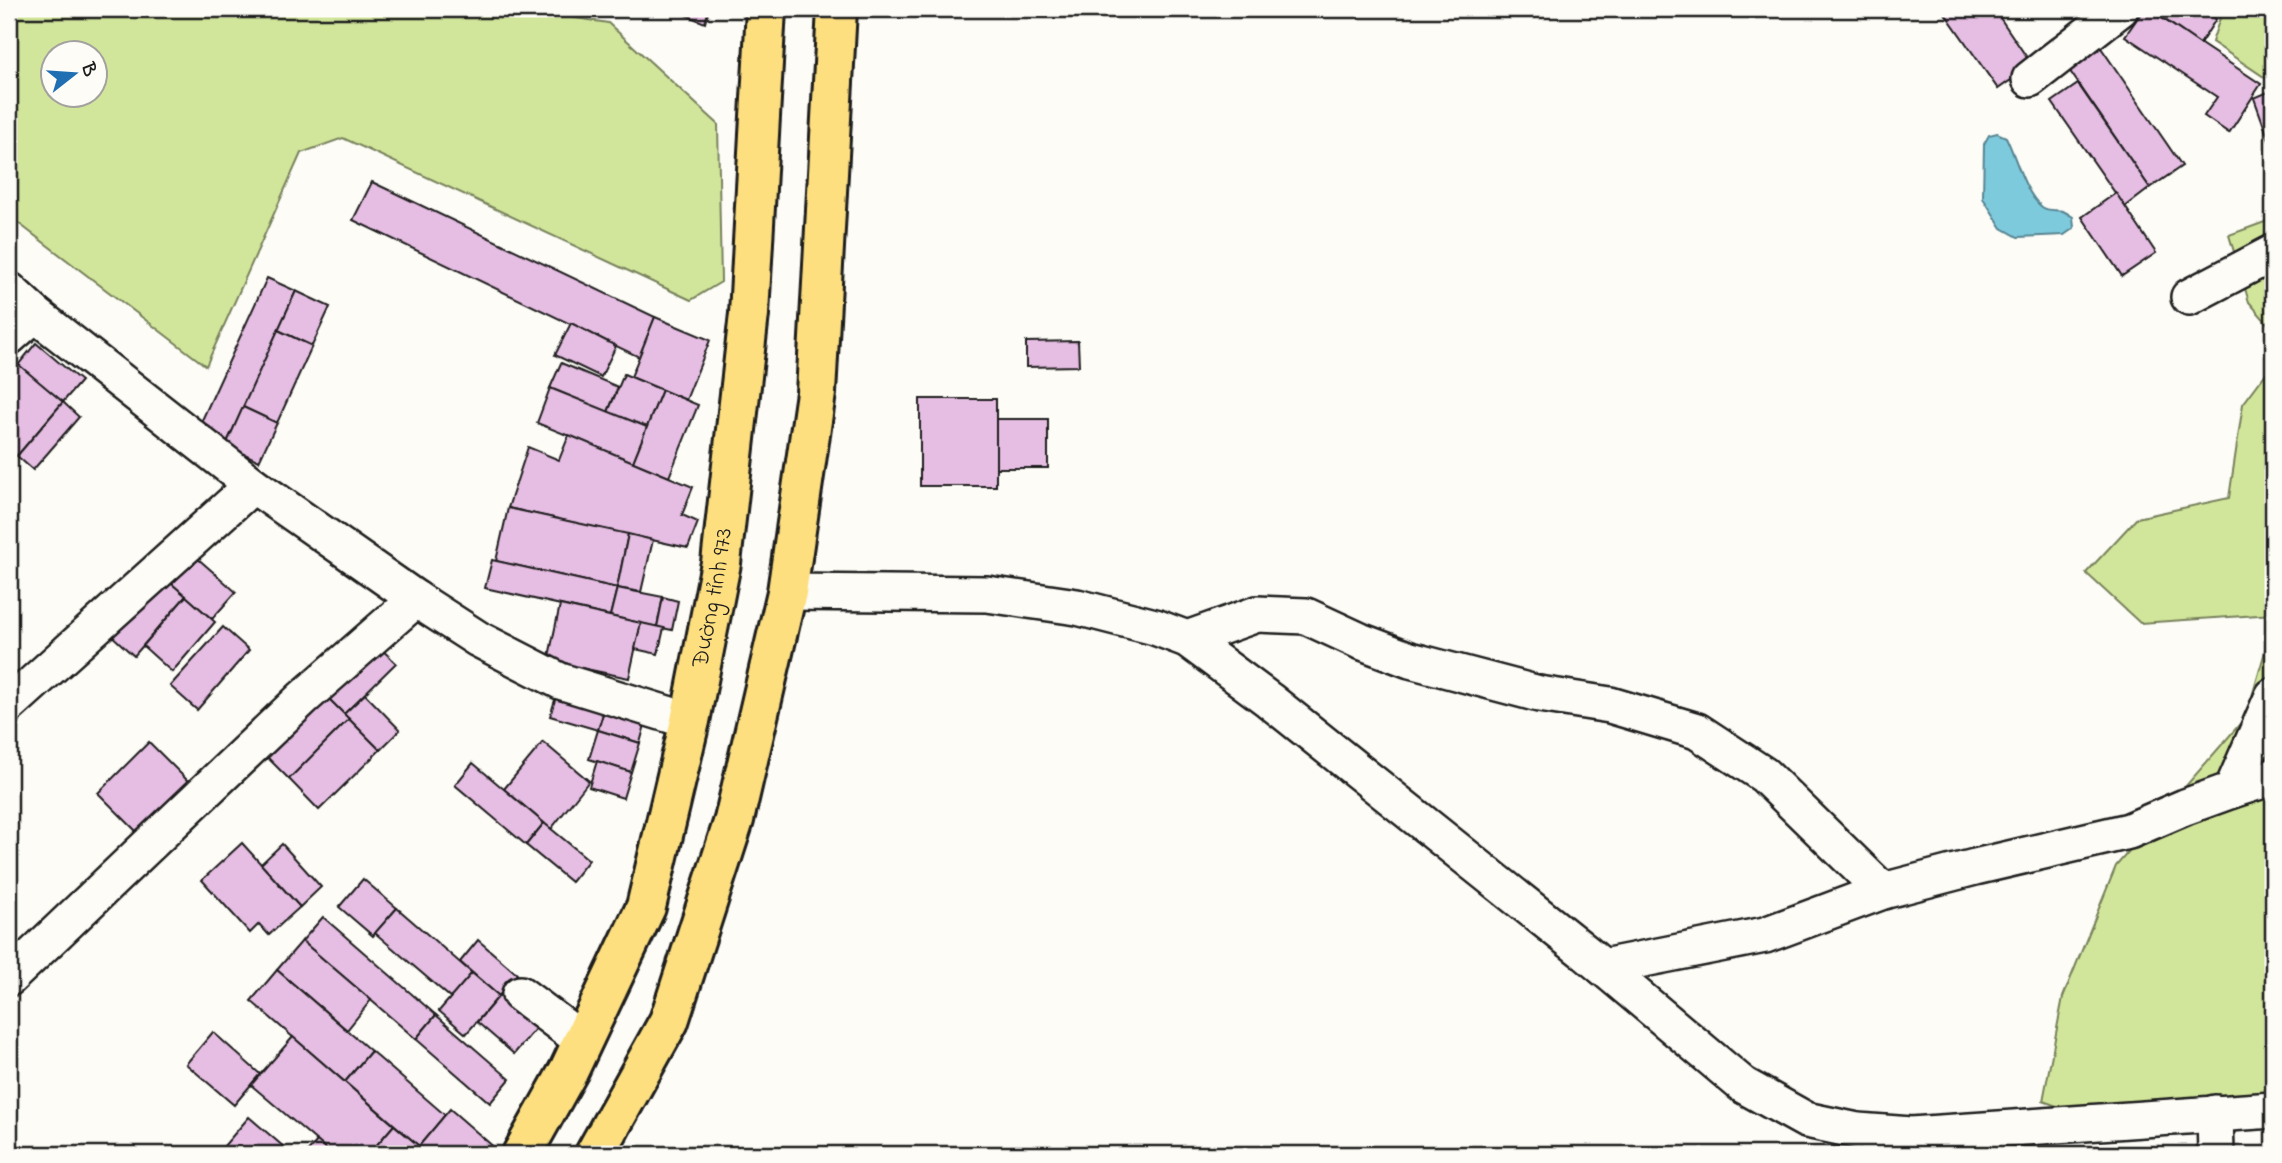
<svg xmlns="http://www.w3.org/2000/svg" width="2282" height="1163" font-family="'Indie Flower',sans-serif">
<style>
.green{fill:#d2e69b;stroke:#77815c;stroke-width:2;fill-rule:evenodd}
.water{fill:#7ecadd;stroke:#578490;stroke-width:2}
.building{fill:#e6bde3;stroke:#1c1c1c;stroke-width:2}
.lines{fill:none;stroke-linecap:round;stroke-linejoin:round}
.minor-casing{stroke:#1c1c1c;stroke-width:40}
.primary-casing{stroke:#1c1c1c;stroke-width:44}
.minor{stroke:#fdfcf7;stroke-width:35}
.primary{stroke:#fddf80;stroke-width:38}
.labels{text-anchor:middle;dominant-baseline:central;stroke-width:5;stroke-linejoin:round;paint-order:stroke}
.street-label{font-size:24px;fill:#1c1c1c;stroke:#fdfcf7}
</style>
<rect width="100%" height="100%" fill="#fdfcf7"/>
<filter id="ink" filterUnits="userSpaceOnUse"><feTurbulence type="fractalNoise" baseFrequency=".0143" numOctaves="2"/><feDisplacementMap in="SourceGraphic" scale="14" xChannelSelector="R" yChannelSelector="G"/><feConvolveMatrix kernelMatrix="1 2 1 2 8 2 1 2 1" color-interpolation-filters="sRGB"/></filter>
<g filter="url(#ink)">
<g class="green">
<path d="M9 9H518L608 23 718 124 721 282 691 300 343 138 301 153 206 366 9 216ZM52 52H94V94H52Z"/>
<polygon points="2223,9 2273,9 2273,83 2212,42"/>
<polygon points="2273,219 2273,330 2249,302 2229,235"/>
<polygon points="2273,364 2273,614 2140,623 2086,573 2137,518 2229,498 2243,404"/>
<polygon points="2273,624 2273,1100 2068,1110 2043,1101 2063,997 2116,866 2246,717"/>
</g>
<path class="water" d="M1997 133 2006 137C2016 157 2024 193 2042 207 2049 212 2056 209 2063 211 2067 213 2070 215 2073 217L2074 228 2064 235 2018 237 2002 228 1983 198 1984 144 1989 135Z"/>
<g class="building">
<polygon points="671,9 709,9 705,23"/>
<polygon points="1942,9 1994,9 2032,65 1998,89"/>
<polygon points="2144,9 2148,9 2261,84 2229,133 2204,116 2217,97 2125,36"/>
<polygon points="2152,9 2200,9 2216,19 2200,44 2151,10"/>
<polygon points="2095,39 2182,166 2150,188 2063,61"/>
<polygon points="2078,84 2150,188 2125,207 2052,102"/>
<polygon points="2273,90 2273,151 2254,98"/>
<polygon points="372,182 655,317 639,357 353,220"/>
<polygon points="2116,193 2156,253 2122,276 2082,217"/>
<polygon points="267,278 296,291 226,445 197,431"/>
<polygon points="296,291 330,307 312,346 278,330"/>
<polygon points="655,317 710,340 686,400 631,377"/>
<polygon points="571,323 616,346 601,377 555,355"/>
<polygon points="278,330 312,346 277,423 243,407"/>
<polygon points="1078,341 1079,366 1026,367 1026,342"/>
<polygon points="36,343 81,381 63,402 18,365"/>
<polygon points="12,359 63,402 17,456 9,449 9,364"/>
<polygon points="561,363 618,387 608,412 550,388"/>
<polygon points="624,374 662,390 647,427 608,412"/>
<polygon points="550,388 647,427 633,462 537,423"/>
<polygon points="662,390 698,405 669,477 633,462"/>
<rect x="920" y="399" width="76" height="87"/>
<polygon points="63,402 79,417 33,470 17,456"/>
<polygon points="243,407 277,423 259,461 226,445"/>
<rect x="996" y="419" width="52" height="49"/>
<polygon points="569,435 693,487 682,515 698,522 688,548 508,508 528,447 559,460"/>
<polygon points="508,508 628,534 617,588 496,561"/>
<polygon points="628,534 653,540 641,592 617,588"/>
<polygon points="196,557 236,592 212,619 172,584"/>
<polygon points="492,560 617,588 610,616 485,588"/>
<polygon points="160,574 186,596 134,656 109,633"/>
<polygon points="617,588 663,597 657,627 610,616"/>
<polygon points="186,596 215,622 172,672 143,646"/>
<polygon points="663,597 678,601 672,630 657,627"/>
<polygon points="560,605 641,623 629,678 548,661"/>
<polygon points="641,623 664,628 658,654 635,649"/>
<polygon points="223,627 249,650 197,710 170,686"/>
<polygon points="377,645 396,663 344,714 326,696"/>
<polygon points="559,687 607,701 598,730 550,716"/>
<polygon points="365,694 400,730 380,750 344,714"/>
<polygon points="326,696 349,719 289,779 266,756"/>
<polygon points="607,701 648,714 640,743 598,730"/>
<polygon points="349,719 380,750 319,810 289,779"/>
<polygon points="598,730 640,743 631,772 589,759"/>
<polygon points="149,742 191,784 140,835 98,793"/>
<polygon points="543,742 589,781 551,829 504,789"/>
<polygon points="597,761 631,772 623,798 589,787"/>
<polygon points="473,763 544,823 526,845 455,785"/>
<polygon points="544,823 589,860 571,882 526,845"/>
<polygon points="242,843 300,907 269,935 259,924 250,933 202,880"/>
<polygon points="282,844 321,887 300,907 261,864"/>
<polygon points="363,879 397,908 373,936 339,907"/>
<polygon points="397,908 472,973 451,998 375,933"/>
<polygon points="323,917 436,1015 416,1039 302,941"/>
<polygon points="478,940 517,974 499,996 460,962"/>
<polygon points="302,941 371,1000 347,1030 277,970"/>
<polygon points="277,970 371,1051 345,1082 251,1001"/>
<polygon points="472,973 499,996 466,1034 439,1011"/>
<polygon points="504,990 541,1022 514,1054 477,1022"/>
<polygon points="436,1015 510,1079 490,1103 416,1039"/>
<polygon points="213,1032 260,1074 234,1105 186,1064"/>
<polygon points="293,1037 394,1125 369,1154 332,1154 251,1085"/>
<polygon points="371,1051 445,1115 419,1146 345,1082"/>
<polygon points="450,1109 496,1149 491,1154 429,1154 419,1146"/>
<polygon points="249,1117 292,1154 217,1154"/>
<polygon points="394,1125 419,1146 429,1154 369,1154"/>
<polygon points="317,1141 332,1154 306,1154"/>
</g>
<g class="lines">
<defs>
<g id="minor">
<polyline points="2030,79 2120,9"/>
<polyline points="9,290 35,314 253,485 416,599 478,639 560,681 690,721"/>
<polyline points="2189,297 2273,253"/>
<polyline points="9,337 35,314"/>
<polyline points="787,592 987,594 1077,607 1155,627 1187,639 1269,700 1586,953 1743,1085 1806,1120 1858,1131 1911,1135 2273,1110"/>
<polyline points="1187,639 1257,614 1306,616 1360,641 1410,660 1539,694 1610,705 1697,731 1764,775 1883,891"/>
<polyline points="9,705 253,485"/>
<polyline points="2232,790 2273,777"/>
<polyline points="1603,967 1765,935 1883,891 1975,867 2129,831 2185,807 2232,790 2273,696"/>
<polyline points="9,978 303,698 416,599"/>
<polyline points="520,994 583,1041"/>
<polyline points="2215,1113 2216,1154"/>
</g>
<g id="primary">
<path id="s1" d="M522 1154 569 1070 646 907 690 721 721 563 749 314 766 9"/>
<polyline points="595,1154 669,1021 734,820 787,592 816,393 837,9"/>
</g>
</defs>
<use href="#minor" class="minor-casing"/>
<use href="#primary" class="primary-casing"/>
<use href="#minor" class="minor"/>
<use href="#primary" class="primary"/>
</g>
</g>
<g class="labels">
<g class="street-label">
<text stroke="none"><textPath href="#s1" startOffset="593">Đường tỉnh 973</textPath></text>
</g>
</g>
<rect width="2282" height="1163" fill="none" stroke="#fdfcf7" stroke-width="35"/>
<rect x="18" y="18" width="2247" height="1128" fill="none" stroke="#1c1c1c" stroke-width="2.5" filter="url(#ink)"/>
<g transform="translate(74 74) rotate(73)"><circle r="33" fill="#fdfcf7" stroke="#a3a29f" stroke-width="2"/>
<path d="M0-5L12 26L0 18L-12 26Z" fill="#1f6fb2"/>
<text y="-10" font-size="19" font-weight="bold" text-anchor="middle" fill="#1c1c1c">B</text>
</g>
</svg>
